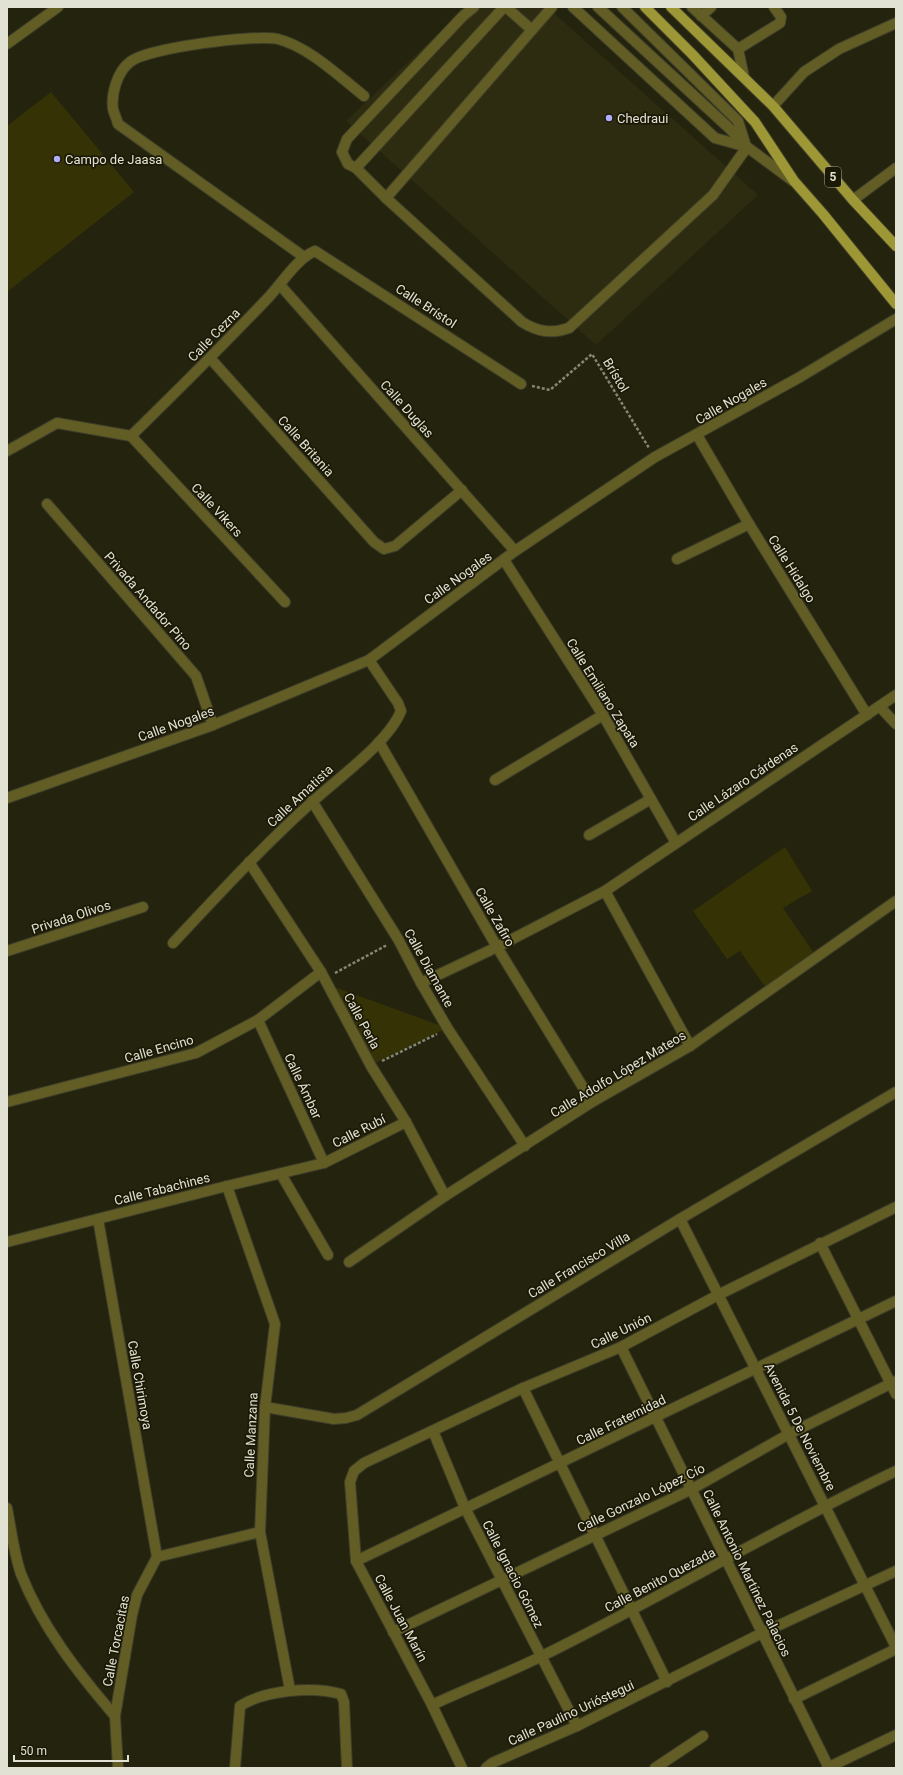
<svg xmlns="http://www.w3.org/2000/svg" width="903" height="1775" font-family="Roboto,sans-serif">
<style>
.built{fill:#2e2c10}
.green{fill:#353205}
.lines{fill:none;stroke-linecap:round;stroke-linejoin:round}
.minor-casing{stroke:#3e3e2a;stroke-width:12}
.major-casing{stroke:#3e3e2a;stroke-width:12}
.path{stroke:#868675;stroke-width:2.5;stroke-dasharray:3 2;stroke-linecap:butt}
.minor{stroke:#615d24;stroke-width:10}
.major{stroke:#9e9735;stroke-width:10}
.poi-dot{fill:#b0aefa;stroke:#1b1905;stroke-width:1.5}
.labels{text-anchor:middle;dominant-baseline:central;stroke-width:3.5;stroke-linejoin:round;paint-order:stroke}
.shield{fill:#1b1905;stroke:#a6a596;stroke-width:1}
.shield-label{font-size:12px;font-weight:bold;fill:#e1e1d4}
.poi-label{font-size:13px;fill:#e1e1d4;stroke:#1b1905;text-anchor:start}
.street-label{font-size:13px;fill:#e1e1d4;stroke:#1b1905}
</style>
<rect width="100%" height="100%" fill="#24230e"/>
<polygon class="built" points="466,7 547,7 758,195 596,345 346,121"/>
<g class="green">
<polygon points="51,92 134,192 7,292 7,126"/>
<polygon points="785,847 812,891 783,908 816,956 768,991 740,951 727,959 693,911"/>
<polygon points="329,985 447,1028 371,1065"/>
</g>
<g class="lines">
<defs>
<g id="minor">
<path d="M474 7 463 16 347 139 342 152 348 164 356 168 386 198 522 322C538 332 552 334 569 328L713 195 747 147"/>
<polyline points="506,7 532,30 552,7"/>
<polyline points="573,7 715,138 747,147"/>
<polyline points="598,7 730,129 747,147 793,181"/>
<polyline points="622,7 738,121 745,143"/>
<polyline points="692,7 738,49 744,77"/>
<polyline points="701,16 711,7"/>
<polyline points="7,44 58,7"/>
<polyline points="738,49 780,23 781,17 774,7"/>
<polyline points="773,106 804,72 839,49 896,23"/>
<polyline points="356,168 504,7"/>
<polyline points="386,198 532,30"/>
<polyline points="853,200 896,168"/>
<path d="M304 257 118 124C117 119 114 114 113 109 111 94 117 72 130 62 146 48 256 34 278 39 309 47 340 77 364 96"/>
<polyline points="280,285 515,551"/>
<polyline points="210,358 374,542 384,549 395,546 462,490"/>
<polyline points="697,435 749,524 867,715"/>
<path d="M131 436C177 391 222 346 266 300 280 286 297 258 315 251L521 384"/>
<polyline points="131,436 285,602"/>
<polyline points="7,451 57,423 131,436"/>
<polyline points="47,504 196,676 213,725"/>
<polyline points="677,559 749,524"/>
<polyline points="504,560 603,715 676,843"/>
<polyline points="880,707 896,724"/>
<polyline points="379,742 497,947 592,1102"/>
<polyline points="495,780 603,715"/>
<polyline points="7,798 213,725 369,660 515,551 655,457 800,377 896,319"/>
<polyline points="312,801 398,939 421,983 448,1029 525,1146"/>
<polyline points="589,835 651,799"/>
<polyline points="249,862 321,972 371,1066 406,1122 445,1196"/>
<polyline points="605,891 690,1046"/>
<path d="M173 943C218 895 263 846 312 802 338 778 388 743 401 711L398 703 369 660"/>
<polyline points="7,951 143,907"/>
<polyline points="421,983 497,947 605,891 896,695"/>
<polyline points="258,1020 324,1163"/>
<polyline points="7,1102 196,1053 258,1020 321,972"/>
<polyline points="281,1174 328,1255"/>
<polyline points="227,1186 275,1324 265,1407 260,1532 290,1690"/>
<polyline points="98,1219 157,1557"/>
<polyline points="680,1219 896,1647"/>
<polyline points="7,1242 227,1186 324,1163 406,1122"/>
<polyline points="820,1243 896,1394"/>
<polyline points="349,1262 445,1196 592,1102 690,1046 896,901"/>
<polyline points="621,1347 829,1768"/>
<polyline points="523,1388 667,1682"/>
<polyline points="265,1407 334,1419 346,1418 357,1415 680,1219 896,1092"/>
<polyline points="433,1431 465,1508 577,1726"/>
<path d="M7 1508C11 1529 14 1554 21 1574 42 1627 78 1673 115 1716"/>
<polyline points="356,1561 896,1301"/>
<polyline points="393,1632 692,1489 789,1434 896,1381"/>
<polyline points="794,1699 896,1649"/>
<path d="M432 1705C468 1688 506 1674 542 1656 662 1597 776 1528 896 1471"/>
<polyline points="118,1768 115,1716 132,1615 137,1595 157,1557 260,1532"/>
<path d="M235 1768 240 1706C265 1690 313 1686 341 1694L344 1702 347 1768"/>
<polyline points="462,1768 432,1705 356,1561 350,1482 354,1471 364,1463 523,1388 621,1347 718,1295 896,1207"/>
<polyline points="486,1768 492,1763 577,1726 762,1633 896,1571"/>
<polyline points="655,1768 703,1736"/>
<polyline points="827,1768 896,1735"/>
</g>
<g id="major">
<polyline points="645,7 692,54 755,122 794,181 823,214 896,304"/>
<polyline points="671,7 773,106 853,200 896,246"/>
</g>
</defs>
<use href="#minor" class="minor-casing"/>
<use href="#major" class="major-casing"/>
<g class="path">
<polyline points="532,386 550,390 592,354 649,448"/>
<polyline points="335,973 387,945"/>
<polyline points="382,1061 437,1034"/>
</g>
<use href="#minor" class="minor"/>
<use href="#major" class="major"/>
</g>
<g class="poi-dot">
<circle cx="609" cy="118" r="4"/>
<circle cx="57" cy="159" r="4"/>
</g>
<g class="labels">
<rect class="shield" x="825" y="167" width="16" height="20" rx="3"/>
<g class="shield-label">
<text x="833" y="177">5</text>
</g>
<g class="poi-label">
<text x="617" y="118">Chedraui</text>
<text x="65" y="159">Campo de Jaasa</text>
</g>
<g class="street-label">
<text transform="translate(426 306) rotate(33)">Calle Brístol</text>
<text transform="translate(214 335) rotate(-46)">Calle Cezna</text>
<text transform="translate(616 375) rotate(59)">Brístol</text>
<text transform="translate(731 401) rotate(-30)">Calle Nogales</text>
<text transform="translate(407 409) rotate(48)">Calle Duglas</text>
<text transform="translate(306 446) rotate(48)">Calle Britania</text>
<text transform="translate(217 510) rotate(47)">Calle Vikers</text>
<text transform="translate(792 569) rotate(58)">Calle Hidalgo</text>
<text transform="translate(458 578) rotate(-36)">Calle Nogales</text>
<text transform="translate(148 601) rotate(49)">Privada Andador Pino</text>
<text transform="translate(603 693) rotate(58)">Calle Emiliano Zapata</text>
<text transform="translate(176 724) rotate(-20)">Calle Nogales</text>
<text transform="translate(743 782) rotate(-34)">Calle Lázaro Cárdenas</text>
<text transform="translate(300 796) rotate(-43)">Calle Amatista</text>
<text transform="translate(71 917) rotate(-18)">Privada Olivos</text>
<text transform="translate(495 917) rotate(60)">Calle Zafiro</text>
<text transform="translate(429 968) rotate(61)">Calle Diamante</text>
<text transform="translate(362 1021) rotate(62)">Calle Perla</text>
<text transform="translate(159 1049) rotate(-16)">Calle Encino</text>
<text transform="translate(618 1074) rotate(-31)">Calle Adolfo López Mateos</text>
<text transform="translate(303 1086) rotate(65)">Calle Ámbar</text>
<text transform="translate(359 1131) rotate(-27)">Calle Rubí</text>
<text transform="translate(162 1189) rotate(-14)">Calle Tabachines</text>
<text transform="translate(579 1265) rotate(-31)">Calle Francisco Villa</text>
<text transform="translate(621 1331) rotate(-26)">Calle Unión</text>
<text transform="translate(140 1385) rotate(80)">Calle Chirimoya</text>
<text transform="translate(621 1420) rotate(-26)">Calle Fraternidad</text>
<text transform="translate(800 1427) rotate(63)">Avenida 5 De Noviembre</text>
<text transform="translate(251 1435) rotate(-87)">Calle Manzana</text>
<text transform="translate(641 1498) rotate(-26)">Calle Gonzalo López Cío</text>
<text transform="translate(747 1573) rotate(64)">Calle Antonio Martínez Palacios</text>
<text transform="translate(513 1574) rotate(63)">Calle Ignacio Gómez</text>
<text transform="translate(660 1580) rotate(-28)">Calle Benito Quezada</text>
<text transform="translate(401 1618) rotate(62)">Calle Juan Marín</text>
<text transform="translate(116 1641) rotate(-79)">Calle Torcacitas</text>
<text transform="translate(571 1713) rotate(-25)">Calle Paulino Urióstegui</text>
</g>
</g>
<rect width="903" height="1775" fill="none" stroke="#e1e1d4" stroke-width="16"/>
<path d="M14 1755v6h114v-6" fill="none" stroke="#e1e1d4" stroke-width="2"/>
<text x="20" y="1755" font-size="12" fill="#e1e1d4" stroke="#1b1905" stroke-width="3" paint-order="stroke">50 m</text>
</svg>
